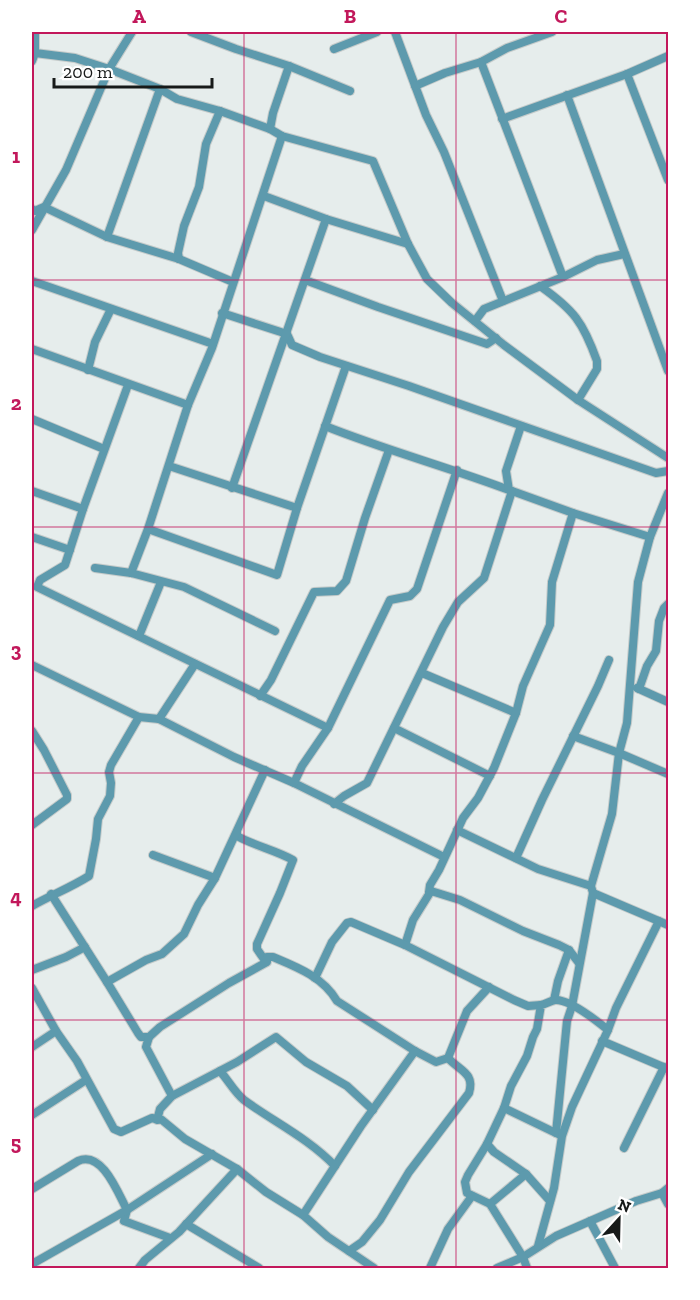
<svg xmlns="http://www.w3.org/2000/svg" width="700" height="1300" font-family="'Zilla Slab',serif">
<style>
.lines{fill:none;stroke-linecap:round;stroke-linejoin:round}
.minor-casing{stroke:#c5cbca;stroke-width:10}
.minor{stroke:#5d9aad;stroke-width:8}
.grid{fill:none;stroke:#c2185b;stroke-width:1.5;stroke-opacity:0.55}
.neatline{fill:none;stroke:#c2185b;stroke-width:2}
.grid-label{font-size:20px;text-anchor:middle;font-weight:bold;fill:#c2185b}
</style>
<rect width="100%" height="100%" fill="#e6edec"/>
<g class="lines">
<defs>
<g id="minor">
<polyline points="191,32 236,49 289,66 350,91"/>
<polyline points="395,32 426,115 444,152 503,301"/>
<polyline points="334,49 377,32"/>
<polyline points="35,53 75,58 109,69 160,89 177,99 220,111 270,129 282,136 373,161 408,244 427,279 452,303 504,345 578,400 668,458"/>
<polyline points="32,61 35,53 35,32"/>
<polyline points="627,74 668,180"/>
<polyline points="415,86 445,73 481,62 507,48 552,32"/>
<polyline points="567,95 668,371"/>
<polyline points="502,119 627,74 668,56"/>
<polyline points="270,129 273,113 289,66"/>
<polyline points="264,196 326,219 408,244"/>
<polyline points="32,209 35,211 44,207 107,237 179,259 233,282"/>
<polyline points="32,230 66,170 109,69 132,32"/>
<polyline points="107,237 160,89"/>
<polyline points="179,259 178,253 184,226 199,187 206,144 220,111"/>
<polyline points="563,277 597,260 624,254"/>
<polyline points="305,280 378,307 487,344 496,338"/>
<polyline points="32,281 213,344"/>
<path d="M540 286C574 310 583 322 597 361V369L578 400"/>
<polyline points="222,313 287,334 292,345 320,357 409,386 656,473 668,471"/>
<polyline points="475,321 484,309 563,277 481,62"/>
<polyline points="32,349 188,405 148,529 131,573"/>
<polyline points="88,370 95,342 111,309"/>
<polyline points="128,385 83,509 65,565 40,580 37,587 328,728"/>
<polyline points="188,405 212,348 282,136"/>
<polyline points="32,419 104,449"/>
<path d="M325 426C385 450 448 467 509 490"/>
<polyline points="169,466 297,508"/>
<polyline points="232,488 326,219"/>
<polyline points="32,491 83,509"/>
<polyline points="512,491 573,513 650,537"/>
<polyline points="148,529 277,575 297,508 346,366"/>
<polyline points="32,537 70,550"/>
<polyline points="95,568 131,573 184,587 275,631"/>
<polyline points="139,636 161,582"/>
<polyline points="32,665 139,717 159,719 234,757 294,783 444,857"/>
<polyline points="422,673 516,713"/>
<polyline points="637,688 668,702"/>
<polyline points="639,689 647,666 656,651 659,621 664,608 668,604"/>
<polyline points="260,696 271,680 314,592 337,591 346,581 365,518 389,450"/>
<polyline points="159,719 195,664"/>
<polyline points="394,728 490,776"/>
<polyline points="32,731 44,750 67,795 67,799 32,825"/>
<polyline points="573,736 619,753 668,774"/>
<polyline points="294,783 302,766 328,728 390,600 410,596 417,589 457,470"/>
<polyline points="334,804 344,796 367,783 443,627 458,602 484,578 512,491 509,490 506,471 521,426"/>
<polyline points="457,830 538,869 591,886"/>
<path d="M237 833V836C255 846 275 850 293 860L280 893 257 944V949L266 962"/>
<polyline points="153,855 215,878"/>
<polyline points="516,858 542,800 598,686 609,660"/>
<polyline points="431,891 429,892 430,885 439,870 463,818 478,798 494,768 516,713 523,686 550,625 552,582 573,513"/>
<polyline points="431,891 460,900 523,931 559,945 569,950 579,963"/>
<polyline points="593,893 668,925"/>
<polyline points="51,894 107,982 138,1033 141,1037 149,1037"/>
<path d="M32 906C51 895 70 888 89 876L96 839 98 819 110 796 111 783 109 772 111 765 139 717"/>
<polyline points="405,945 413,920 431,891"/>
<polyline points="32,970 66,957 85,947"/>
<polyline points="315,978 332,942 347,923 351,922 405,945 514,1000 528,1006 541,1005"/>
<polyline points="107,982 146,960 162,954 184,934 198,905 215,878 265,770"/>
<polyline points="32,988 56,1031 77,1061 114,1129 121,1132 152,1118 162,1120 185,1139 237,1169 266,1192 303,1215 328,1237 374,1268"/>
<polyline points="554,1000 558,981 569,950"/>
<polyline points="608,1030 616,1008 659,921"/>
<polyline points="602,1041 668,1069"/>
<polyline points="32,1047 56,1031"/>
<path d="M220 1071C228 1080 235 1093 244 1100 274 1122 308 1138 335 1166"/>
<path d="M172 1096 146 1047 149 1037 160 1027 229 983 267 962V957H273C297 967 323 977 337 1001L415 1051 436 1062 448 1058 467 1011 489 987"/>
<polyline points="504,1108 560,1135"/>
<polyline points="32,1115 86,1080"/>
<polyline points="157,1120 160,1109 172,1096 237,1062 276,1037 306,1062 347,1086 373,1110"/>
<polyline points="556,1133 567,1021 572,1006 593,893 591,886 612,814 619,753 627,723 638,582 650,537 668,493"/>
<polyline points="487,1144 494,1152 526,1174 550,1201"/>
<polyline points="624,1148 664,1067"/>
<path d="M32 1189 78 1161C102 1150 118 1193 127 1210L124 1221 170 1238"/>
<polyline points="662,1193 668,1204"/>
<polyline points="490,1204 526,1174"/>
<polyline points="303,1215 361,1126 415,1051"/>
<polyline points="590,1221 615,1268"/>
<polyline points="186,1224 259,1268"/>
<path d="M349 1251 362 1242 380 1220 409 1172 469 1093C475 1073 460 1071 448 1058"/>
<polyline points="32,1264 127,1210 212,1154"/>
<polyline points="139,1268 145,1260 179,1232 237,1169"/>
<polyline points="430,1268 448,1229 472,1196"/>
<polyline points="497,1268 523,1257 556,1236 636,1201 662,1193 668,1188"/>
<path d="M527 1268 523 1257 490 1204 467 1193 465 1182 468 1175 487 1144 504 1108 511 1086 527 1056 533 1037 537 1029 541 1005C546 1004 550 1001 555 1000 570 999 597 1021 608 1030L572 1107 562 1136 554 1188 538 1246"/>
</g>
</defs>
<use href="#minor" class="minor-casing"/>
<use href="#minor" class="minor"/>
</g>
<path class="grid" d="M244 32V1268M456 32V1268M32 280H668M32 527H668M32 773H668M32 1020H668"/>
<rect width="700" height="1300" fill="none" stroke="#ffffff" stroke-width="66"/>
<g transform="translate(619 1219) rotate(22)" stroke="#ffffff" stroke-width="4.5" paint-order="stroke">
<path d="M0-4.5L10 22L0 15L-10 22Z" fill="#171a19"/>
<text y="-9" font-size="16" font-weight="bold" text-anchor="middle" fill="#171a19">N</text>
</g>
<path d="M54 78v9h158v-9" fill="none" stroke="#171a19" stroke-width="3"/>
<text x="63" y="78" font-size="18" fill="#171a19" stroke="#ffffff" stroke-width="4.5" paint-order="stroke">200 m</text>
<rect x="33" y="33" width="634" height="1234" class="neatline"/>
<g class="grid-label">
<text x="139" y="23">A</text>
<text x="350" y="23">B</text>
<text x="561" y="23">C</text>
<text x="16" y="163">1</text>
<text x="16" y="410">2</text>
<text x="16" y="657">3</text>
<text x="16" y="904">4</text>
<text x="16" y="1150">5</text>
</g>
</svg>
